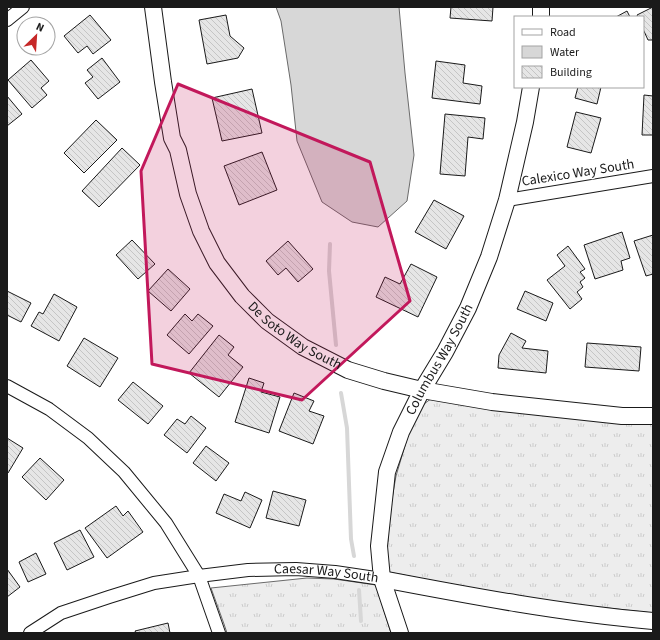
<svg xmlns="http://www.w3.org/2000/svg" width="660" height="640" font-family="'Source Sans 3',sans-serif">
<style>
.grass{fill:url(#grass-tufts);stroke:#6a6a6a}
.water{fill:#d7d7d7;stroke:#6a6a6a}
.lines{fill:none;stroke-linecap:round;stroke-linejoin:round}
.stream{stroke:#d7d7d7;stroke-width:4}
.building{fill:url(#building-back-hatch);stroke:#1a1a1a}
.street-casing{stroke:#1a1a1a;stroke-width:14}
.secondary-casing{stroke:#1a1a1a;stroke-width:18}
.street{stroke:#fff;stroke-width:12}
.secondary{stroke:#fff;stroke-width:16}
.marked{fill:#c2185b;fill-opacity:0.2;stroke:#c2185b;stroke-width:3;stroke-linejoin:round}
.labels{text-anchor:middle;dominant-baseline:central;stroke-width:3;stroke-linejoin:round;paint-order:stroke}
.street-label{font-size:14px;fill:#1a1a1a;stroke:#fff}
</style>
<defs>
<pattern id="grass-tufts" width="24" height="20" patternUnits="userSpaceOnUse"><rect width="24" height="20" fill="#ededed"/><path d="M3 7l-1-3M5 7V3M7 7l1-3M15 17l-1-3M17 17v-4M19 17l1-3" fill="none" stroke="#cbcbcb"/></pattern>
<pattern id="building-back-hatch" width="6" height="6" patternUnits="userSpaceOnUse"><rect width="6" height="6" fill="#e6e6e6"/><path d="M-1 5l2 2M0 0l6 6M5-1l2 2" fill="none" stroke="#c5c5c5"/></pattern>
</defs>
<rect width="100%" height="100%" fill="#fff"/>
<g class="grass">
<polygon points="432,398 653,423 653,613 553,602 460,586 388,572 386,548 388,541 388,522 396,476 409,432 424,404"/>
<polygon points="307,578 334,579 376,585 391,633 227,633 224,624 211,588"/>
</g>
<polygon class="water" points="276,7 399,7 405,73 414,155 407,201 378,227 352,222 322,202 297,141 291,85 281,21"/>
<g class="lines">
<g class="stream">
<polyline points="330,244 329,271 336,345"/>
<polyline points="341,393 347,428 351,539 354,556"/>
<polyline points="359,590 361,621"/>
</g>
</g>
<g class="building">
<polygon points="451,7 493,7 492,21 450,18"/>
<polygon points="653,7 653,40 648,40 643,29 643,17 638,17 637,15"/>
<polygon points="627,11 630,17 616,17"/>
<polygon points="90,15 111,40 93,54 87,46 78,53 64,36"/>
<polygon points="226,15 230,36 244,48 238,58 207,64 199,20"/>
<polygon points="102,58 120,82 98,99 85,83 93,77 87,70"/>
<polygon points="31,60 49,81 41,88 47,95 32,108 8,80"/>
<polygon points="436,61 465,65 463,83 482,86 480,104 432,98"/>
<polygon points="578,87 601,87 597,104 575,98"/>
<polygon points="252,89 262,133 222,141 212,98"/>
<polygon points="644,95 653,96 653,135 642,135"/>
<polygon points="7,96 22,114 7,126"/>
<polygon points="576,112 601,118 591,153 567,147"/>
<polygon points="445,114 485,118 483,139 468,137 465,176 440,174"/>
<polygon points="96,120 117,140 84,173 64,153"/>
<polygon points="122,148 140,165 99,207 82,191"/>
<polygon points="262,152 277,190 239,205 224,166"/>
<polygon points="434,200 464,216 446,249 415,232"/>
<polygon points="622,232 630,258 621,261 623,270 595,279 584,245"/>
<polygon points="653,235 653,274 646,276 634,241"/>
<polygon points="132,240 155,264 138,279 116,255"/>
<polygon points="288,241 313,269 298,282 286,268 278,275 266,261"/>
<polygon points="568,246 585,269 580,272 585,278 580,282 583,287 577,292 582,299 570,309 547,280 565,266 557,255"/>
<polygon points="411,264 437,277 418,317 376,297 385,277 400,284"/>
<polygon points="168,269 190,289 171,311 148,291"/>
<polygon points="7,291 31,303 21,322 7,315"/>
<polygon points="525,291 553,303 546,321 517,309"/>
<polygon points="54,294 77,307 59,341 31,326 39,312 43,314"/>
<polygon points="185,314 192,321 198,314 213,326 189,354 167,335"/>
<polygon points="511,333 526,341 522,348 548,351 546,373 498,368 499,355"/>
<polygon points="219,335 234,347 228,355 243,367 219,397 189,373"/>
<polygon points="84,338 118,358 100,387 67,366"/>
<polygon points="587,343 641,347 639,371 585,367"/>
<polygon points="249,378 264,383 261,392 280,397 269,433 235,422"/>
<polygon points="133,382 163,406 148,424 118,400"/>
<polygon points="294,393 314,401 309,411 324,416 313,444 279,431"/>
<polygon points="191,416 206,428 187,453 164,435 177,419 185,424"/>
<polygon points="7,438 23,448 8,473 7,472"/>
<polygon points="206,446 229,463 216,481 193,463"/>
<polygon points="40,458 64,480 46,500 22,477"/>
<polygon points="273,491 306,500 299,526 266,518"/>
<polygon points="245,492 262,500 250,528 216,513 224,494 241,501"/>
<polygon points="116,506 123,516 128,511 143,532 107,558 85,528"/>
<polygon points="80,530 94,557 67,570 54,543"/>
<polygon points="36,553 46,574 28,582 19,562"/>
<polygon points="7,569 20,587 7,597"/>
<polygon points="168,623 170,633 136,633 135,631"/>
</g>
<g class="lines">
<defs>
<g id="street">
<polyline points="7,20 23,7"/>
<polyline points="507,200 653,176"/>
<polyline points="7,386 49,409 88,438 124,472 166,523 199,576 219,633"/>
<path id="s1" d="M30 633 61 613 109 597 154 583 199 576 248 570 296 569 335 572 382 579"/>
</g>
<g id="secondary">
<path id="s2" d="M153 7 163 82 172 138 178 150 188 194 201 231 217 263 242 296 267 321 303 347 348 370 384 381 422 390 492 402 622 416H653"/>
<polyline points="541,17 541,7"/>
<path d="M382 579C471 596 562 613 653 621"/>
<path id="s3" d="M400 633 382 579 379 546 387 472 401 432 422 390 445 352 468 308 489 257 507 200 525 122 531 87"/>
</g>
</defs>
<use href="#street" class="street-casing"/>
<use href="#secondary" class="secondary-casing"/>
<use href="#street" class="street"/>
<use href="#secondary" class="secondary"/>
</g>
<path class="marked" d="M178 84 370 162 410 301 302 400 152 364 141 171Z"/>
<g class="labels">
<g class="street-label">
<text transform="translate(578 173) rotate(-9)">Calexico Way South</text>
<text stroke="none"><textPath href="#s2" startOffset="374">De Soto Way South</textPath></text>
<text stroke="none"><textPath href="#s3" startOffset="289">Columbus Way South</textPath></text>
<text stroke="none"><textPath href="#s1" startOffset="308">Caesar Way South</textPath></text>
</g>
</g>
<rect width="660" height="640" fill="none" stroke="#1a1a1a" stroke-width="16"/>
<rect x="514" y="16" width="130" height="72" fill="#ffffff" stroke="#a3a3a3"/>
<rect x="522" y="29" width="20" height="6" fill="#ffffff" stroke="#a3a3a3"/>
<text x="550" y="36" font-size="12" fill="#1a1a1a">Road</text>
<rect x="522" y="46" width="20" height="12" fill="#d7d7d7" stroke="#a3a3a3"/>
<text x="550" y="56" font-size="12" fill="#1a1a1a">Water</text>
<rect x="522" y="66" width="20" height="12" fill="url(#building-back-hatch)" stroke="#a3a3a3"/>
<text x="550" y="76" font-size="12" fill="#1a1a1a">Building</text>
<g transform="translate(36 36) rotate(25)"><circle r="19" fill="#ffffff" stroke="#a3a3a3"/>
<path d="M0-3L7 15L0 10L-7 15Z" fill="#c62828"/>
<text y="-6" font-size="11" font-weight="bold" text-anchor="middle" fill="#1a1a1a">N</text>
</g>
</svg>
